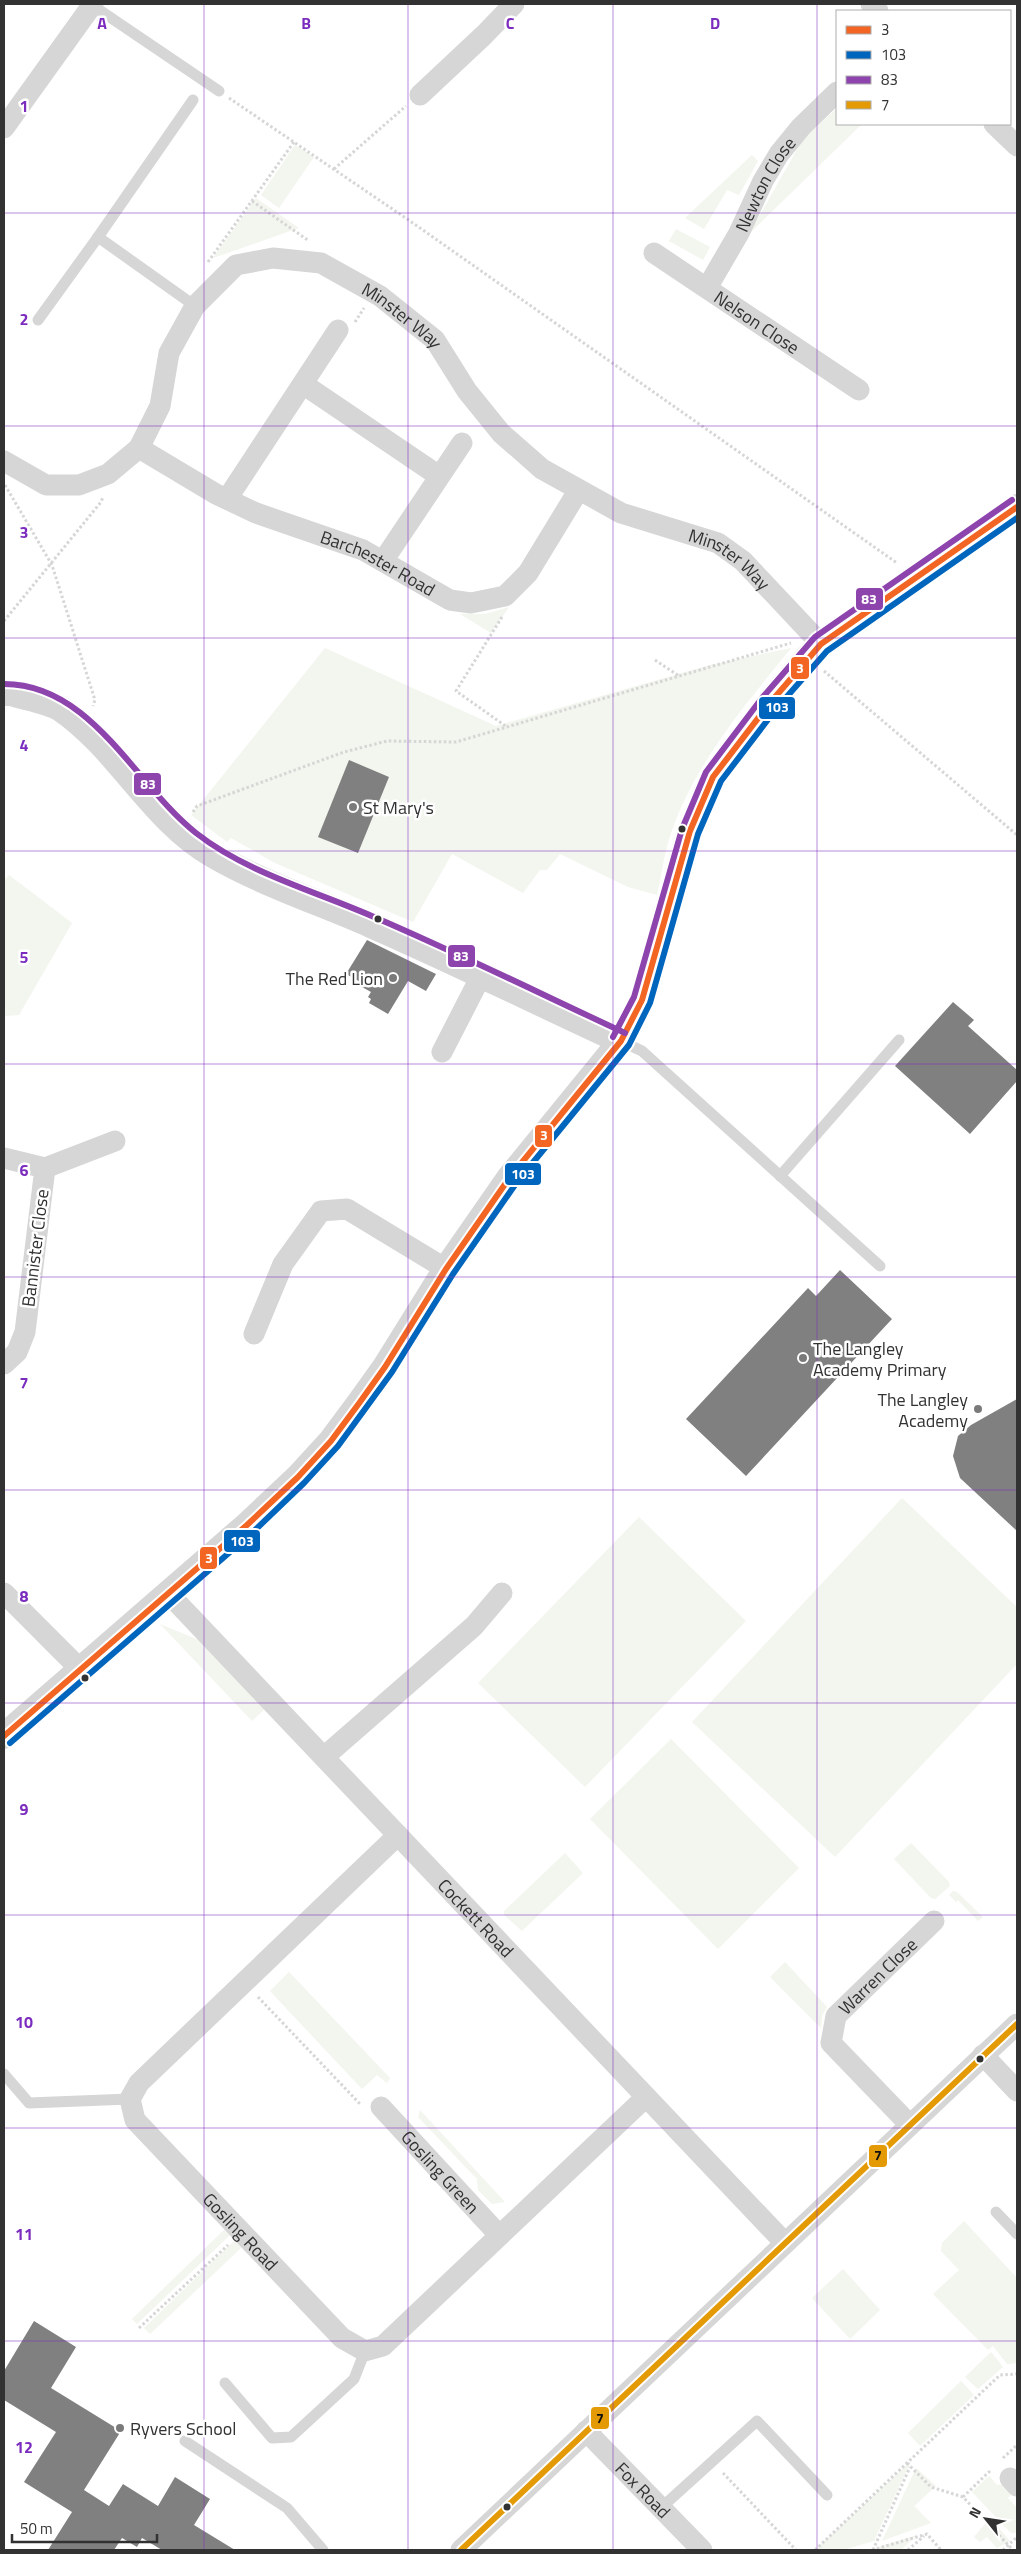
<svg xmlns="http://www.w3.org/2000/svg" width="1021" height="2554" font-family="'Titillium Web',sans-serif">
<style>
.green{fill:#f2f6ee}
.building{fill:#808080}
.lines{fill:none;stroke-linecap:round;stroke-linejoin:round}
.path{stroke:#d6d6d6;stroke-width:3;stroke-dasharray:2.5 2.5;stroke-linecap:butt}
.service{stroke:#d6d6d6;stroke-width:11}
.minor{stroke:#d6d6d6;stroke-width:21}
.tertiary{stroke:#d6d6d6;stroke-width:26}
.bus-1-casing{stroke:#fff;stroke-width:10}
.bus-2-casing{stroke:#fff;stroke-width:10}
.bus-3-casing{stroke:#fff;stroke-width:10}
.bus-4-casing{stroke:#fff;stroke-width:10}
.bus-1{stroke:#f26522;stroke-width:6}
.bus-2{stroke:#0065bd;stroke-width:6}
.bus-3{stroke:#8e44ad;stroke-width:6}
.bus-4{stroke:#e39a05;stroke-width:6}
.grid{fill:none;stroke:#7b2cbf;stroke-width:1;stroke-opacity:0.55}
.poi-dot{fill:#7a7a7a;stroke:#fff;stroke-width:2}
.bus-dot{fill:#323232;stroke:#fff;stroke-width:2}
.labels{text-anchor:middle;dominant-baseline:central;stroke-width:5;stroke-linejoin:round;paint-order:stroke}
.street-label{font-size:18px;fill:#323232;stroke:#fff}
.poi-label{font-size:18px;fill:#323232;stroke:#fff;text-anchor:start}
.grid-label{font-size:16px;text-anchor:middle;font-weight:bold;fill:#7b2cbf;stroke:#fff;stroke-width:5;stroke-linejoin:round;paint-order:stroke}
.line-badge{stroke:#fff;stroke-width:2}
.badge-label{font-size:14px;text-anchor:middle;font-weight:bold;fill:#fff}
.pale-badge-label{font-size:14px;text-anchor:middle;font-weight:bold;fill:#111}
</style>
<rect width="100%" height="100%" fill="#fff"/>
<g class="green">
<polygon points="837,108 837,124 861,125 749,234 803,139"/>
<polygon points="295,145 314,157 279,208 261,195"/>
<polygon points="752,155 758,161 739,195 727,190 704,229 685,218"/>
<polygon points="256,198 299,228 213,258"/>
<polygon points="676,229 710,247 703,260 669,241"/>
<polygon points="509,607 491,633 460,614 485,614"/>
<path d="M325 648 496 726 710 665 791 648C747 703 699 758 674 825 665 847 662 872 657 895L628 887 560 854 547 870H540L523 893 452 854 413 922 275 863 231 838 227 842 191 815Z"/>
<polygon points="9,875 72,923 19,1015 4,1016 4,881"/>
<polygon points="902,1498 1017,1607 1017,1664 835,1857 692,1722"/>
<polygon points="639,1517 746,1621 585,1787 478,1683"/>
<polygon points="160,1624 201,1641 266,1708 252,1721"/>
<polygon points="671,1739 799,1868 718,1949 590,1819"/>
<polygon points="911,1843 949,1882 950,1886 935,1899 931,1898 894,1859"/>
<polygon points="565,1853 583,1873 522,1931 504,1915 504,1911"/>
<polygon points="953,1891 957,1892 983,1917 978,1921 958,1900 956,1902 949,1895"/>
<polygon points="785,1962 827,2007 822,2016 821,2028 770,1977"/>
<polygon points="289,1972 390,2078 387,2083 377,2075 362,2089 270,1991"/>
<polygon points="420,2110 505,2202 492,2204 478,2190 477,2179 418,2117"/>
<polygon points="964,2221 1017,2278 1017,2363 1007,2364 993,2346 988,2350 933,2294 959,2270 941,2251 942,2243"/>
<polygon points="225,2229 230,2235 137,2324 132,2319"/>
<polygon points="235,2240 242,2247 150,2334 144,2328"/>
<polygon points="843,2269 880,2310 850,2339 812,2298"/>
<polygon points="991,2352 1003,2367 978,2389 965,2377"/>
<polygon points="961,2381 974,2395 920,2446 908,2433"/>
<polygon points="911,2461 874,2541 843,2550 815,2550"/>
<polygon points="916,2468 936,2486 914,2506 931,2523 882,2541"/>
<polygon points="989,2476 997,2485 1010,2483 1017,2489 1008,2498 1017,2508 1017,2531 1015,2533 1011,2533 972,2492"/>
<polygon points="990,2518 1010,2541 997,2548 987,2537 980,2542 974,2537"/>
<polygon points="917,2535 901,2550 876,2550 878,2547"/>
</g>
<g class="building">
<polygon points="349,760 389,777 358,853 318,837"/>
<polygon points="367,940 436,974 426,991 408,981 388,1014 369,1003 371,999 368,997 371,992 362,987 364,984 346,974"/>
<polygon points="953,1002 974,1020 968,1026 1017,1070 1017,1081 970,1134 895,1066"/>
<polygon points="840,1270 892,1319 746,1476 686,1419 808,1288 816,1296"/>
<polygon points="1017,1399 1017,1531 960,1478 953,1456 958,1436 971,1425"/>
<polygon points="34,2321 76,2347 51,2388 121,2431 84,2490 109,2506 123,2484 158,2506 175,2477 210,2499 194,2525 235,2550 162,2550 142,2538 137,2547 122,2538 114,2550 48,2550 72,2512 24,2482 56,2432 4,2400 4,2371"/>
</g>
<g class="lines">
<g class="path">
<polyline points="229,98 410,221 897,563"/>
<polyline points="334,169 406,106"/>
<polyline points="252,201 309,241"/>
<polyline points="208,262 294,142"/>
<polyline points="355,322 364,308"/>
<polyline points="5,485 52,565 95,700 93,706"/>
<polyline points="502,617 456,691 507,727"/>
<polyline points="4,621 101,502 103,497"/>
<polyline points="655,660 679,676"/>
<polyline points="824,671 1017,835"/>
<polyline points="193,812 197,806 344,752 387,741 456,742 791,643"/>
<polyline points="258,1997 361,2105"/>
<polyline points="139,2328 228,2245"/>
<polyline points="1003,2458 1017,2445"/>
<polyline points="907,2463 931,2487 963,2497 1013,2550"/>
<polyline points="723,2473 796,2550"/>
<polyline points="963,2497 991,2470"/>
<polyline points="815,2550 1000,2375 1017,2374"/>
<polyline points="872,2550 927,2534 941,2550"/>
<polyline points="873,2550 910,2467"/>
<polyline points="908,2550 924,2536"/>
<polyline points="1003,2550 1017,2537"/>
</g>
<g class="service">
<polyline points="92,5 219,91"/>
<polyline points="193,100 98,237 195,306"/>
<polyline points="38,320 98,237"/>
<polyline points="621,1041 642,1051 880,1266"/>
<polyline points="780,1176 899,1040"/>
<polyline points="4,2074 29,2103 130,2099"/>
<polyline points="996,2212 1017,2234"/>
<polyline points="225,2383 272,2438 291,2437 354,2379 365,2351"/>
<polyline points="185,2441 287,2508 323,2550"/>
<polyline points="662,2507 757,2421 827,2495"/>
</g>
<g class="minor">
<polyline points="871,4 878,11"/>
<polyline points="420,95 484,35 514,4"/>
<polyline points="994,124 1017,146"/>
<polyline points="4,128 93,4"/>
<path id="s1" d="M654 253 859 390"/>
<path id="s2" d="M707 288 739 233 763 181 779 154 801 127 837 92"/>
<polyline points="303,384 439,476"/>
<path id="s3" d="M139 448 216 494 256 513 363 550 450 600 471 603 505 596 528 573 578 491"/>
<path id="s4" d="M4 461 46 485H79L108 474 139 448 160 406 169 353 195 306 236 265 273 258 321 263 380 296 435 340 467 391 501 433 542 469 621 513 718 543 743 561 821 644"/>
<polyline points="227,499 338,330"/>
<polyline points="383,561 462,443"/>
<polyline points="442,1052 482,974"/>
<polyline points="4,1158 45,1168 25,1332 17,1352 4,1364"/>
<polyline points="45,1168 115,1141"/>
<polyline points="254,1334 283,1264 321,1211 347,1209 446,1269"/>
<path id="s5" d="M167 1592 785 2243"/>
<polyline points="4,1593 80,1669"/>
<polyline points="324,1757 474,1626 502,1593"/>
<path id="s6" d="M398 1835 139 2083 130 2099 135 2120 342 2338 365 2351 383 2346 646 2097"/>
<polyline points="983,2055 1017,2091"/>
<path id="s7" d="M381 2107 499 2235"/>
<path id="s8" d="M910 2125 831 2043 836 2016 934 1921"/>
<path id="s9" d="M586 2431 702 2550"/>
<polyline points="1010,2478 1017,2486"/>
<polyline points="461,2550 1017,2024"/>
</g>
<g class="tertiary">
<path d="M4 693H11C26 698 48 701 61 709 119 749 151 819 213 855 263 884 319 902 371 925 456 962 538 1003 621 1041"/>
<polyline points="4,1736 247,1525 298,1477 331,1441 360,1402 385,1367 446,1269 510,1177 621,1041 642,1000 690,831 713,777 769,704 808,657 821,644 1017,507"/>
</g>
<defs>
<polyline id="bus-1" points="4,1736 247,1525 298,1477 331,1441 360,1402 385,1367 446,1269 510,1177 621,1041 642,1000 690,831 713,777 769,704 821,644 1017,507"/>
<polyline id="bus-2" points="10,1743 253,1532 304,1483 338,1446 392,1372 453,1274 517,1182 629,1045 650,1003 698,834 721,781 776,709 827,651 1017,518"/>
<g id="bus-3">
<path d="M4 684C92 684 135 785 196 833 247 873 315 891 374 917 458 953 541 994 625 1033"/>
<polyline points="613,1037 634,997 682,829 706,772 762,698 815,637 1012,500"/>
</g>
<polyline id="bus-4" points="461,2550 1017,2024"/>
</defs>
<use href="#bus-1" class="bus-1-casing"/>
<use href="#bus-2" class="bus-2-casing"/>
<use href="#bus-3" class="bus-3-casing"/>
<use href="#bus-4" class="bus-4-casing"/>
<use href="#bus-1" class="bus-1"/>
<use href="#bus-2" class="bus-2"/>
<use href="#bus-3" class="bus-3"/>
<use href="#bus-4" class="bus-4"/>
</g>
<path class="grid" d="M204 4V2550M408 4V2550M613 4V2550M817 4V2550M4 213H1017M4 426H1017M4 638H1017M4 851H1017M4 1064H1017M4 1277H1017M4 1490H1017M4 1703H1017M4 1915H1017M4 2128H1017M4 2341H1017"/>
<g class="poi-dot">
<circle cx="353" cy="807" r="5"/>
<circle cx="393" cy="978" r="5"/>
<circle cx="803" cy="1358" r="5"/>
<circle cx="978" cy="1409" r="5"/>
<circle cx="120" cy="2428" r="5"/>
</g>
<g class="bus-dot">
<circle cx="682" cy="829" r="4.5"/>
<circle cx="378" cy="919" r="4.5"/>
<circle cx="85" cy="1678" r="4.5"/>
<circle cx="980" cy="2059" r="4.5"/>
<circle cx="507" cy="2507" r="4.5"/>
</g>
<g class="labels">
<g class="street-label">
<text stroke="none"><textPath href="#s2" startOffset="119">Newton Close</textPath></text>
<text stroke="none"><textPath href="#s4" startOffset="548">Minster Way</textPath></text>
<text stroke="none"><textPath href="#s1" startOffset="124">Nelson Close</textPath></text>
<text stroke="none"><textPath href="#s4" startOffset="968">Minster Way</textPath></text>
<text stroke="none"><textPath href="#s3" startOffset="266">Barchester Road</textPath></text>
<text transform="translate(35 1248) rotate(-83)">Bannister Close</text>
<text stroke="none"><textPath href="#s5" startOffset="449">Cockett Road</textPath></text>
<text stroke="none"><textPath href="#s8" startOffset="199">Warren Close</textPath></text>
<text stroke="none"><textPath href="#s7" startOffset="88">Gosling Green</textPath></text>
<text stroke="none"><textPath href="#s6" startOffset="552">Gosling Road</textPath></text>
<text stroke="none"><textPath href="#s9" startOffset="82">Fox Road</textPath></text>
</g>
<g class="poi-label">
<text x="363" y="807">St Mary's</text>
<text x="383" y="978" text-anchor="end">The Red Lion</text>
<text x="813" y="1348">The Langley<tspan x="813" dy="21">Academy Primary</tspan></text>
<text x="968" y="1399" text-anchor="end">The Langley<tspan x="968" dy="21">Academy</tspan></text>
<text x="130" y="2428">Ryvers School</text>
</g>
</g>
<g class="grid-label">
<text x="102" y="29">A</text>
<text x="306" y="29">B</text>
<text x="510" y="29">C</text>
<text x="715" y="29">D</text>
<text x="24" y="112">1</text>
<text x="24" y="325">2</text>
<text x="24" y="538">3</text>
<text x="24" y="751">4</text>
<text x="24" y="963">5</text>
<text x="24" y="1176">6</text>
<text x="24" y="1389">7</text>
<text x="24" y="1602">8</text>
<text x="24" y="1815">9</text>
<text x="24" y="2028">10</text>
<text x="24" y="2240">11</text>
<text x="24" y="2453">12</text>
</g>
<g class="line-badge">
<rect x="855" y="587" width="29" height="24" rx="5" fill="#8e44ad"/>
<rect x="790" y="656" width="20" height="24" rx="5" fill="#f26522"/>
<rect x="758" y="696" width="38" height="24" rx="5" fill="#0065bd"/>
<rect x="133" y="772" width="29" height="24" rx="5" fill="#8e44ad"/>
<rect x="447" y="944" width="29" height="24" rx="5" fill="#8e44ad"/>
<rect x="534" y="1124" width="19" height="24" rx="5" fill="#f26522"/>
<rect x="504" y="1162" width="38" height="24" rx="5" fill="#0065bd"/>
<rect x="223" y="1529" width="38" height="24" rx="5" fill="#0065bd"/>
<rect x="199" y="1546" width="19" height="24" rx="5" fill="#f26522"/>
<rect x="868" y="2144" width="20" height="24" rx="5" fill="#e39a05"/>
<rect x="590" y="2406" width="20" height="24" rx="5" fill="#e39a05"/>
</g>
<g class="badge-label">
<text x="869" y="604">83</text>
<text x="800" y="673">3</text>
<text x="777" y="712">103</text>
<text x="148" y="789">83</text>
<text x="461" y="961">83</text>
<text x="544" y="1140">3</text>
<text x="523" y="1179">103</text>
<text x="242" y="1546">103</text>
<text x="209" y="1563">3</text>
</g>
<g class="pale-badge-label">
<text x="878" y="2160">7</text>
<text x="600" y="2423">7</text>
</g>
<rect width="1021" height="2554" fill="none" stroke="#323232" stroke-width="10"/>
<rect x="836" y="10" width="175" height="115" fill="#ffffff" stroke="#adadad"/>
<rect x="846" y="26" width="25" height="8" fill="#f26522" stroke="#adadad"/>
<text x="881" y="35" font-size="15" fill="#323232">3</text>
<rect x="846" y="51" width="25" height="8" fill="#0065bd" stroke="#adadad"/>
<text x="881" y="60" font-size="15" fill="#323232">103</text>
<rect x="846" y="76" width="25" height="8" fill="#8e44ad" stroke="#adadad"/>
<text x="881" y="85" font-size="15" fill="#323232">83</text>
<rect x="846" y="101" width="25" height="8" fill="#e39a05" stroke="#adadad"/>
<text x="881" y="110" font-size="15" fill="#323232">7</text>
<g transform="translate(986 2519) rotate(300)" stroke="#ffffff" stroke-width="4" paint-order="stroke">
<path d="M0-4L9 19L0 12L-9 19Z" fill="#323232"/>
<text y="-8" font-size="14" font-weight="bold" text-anchor="middle" fill="#323232">N</text>
</g>
<path d="M12 2534v8h145v-8" fill="none" stroke="#323232" stroke-width="2.5"/>
<text x="20" y="2534" font-size="15" fill="#323232" stroke="#ffffff" stroke-width="4" paint-order="stroke">50 m</text>
</svg>
